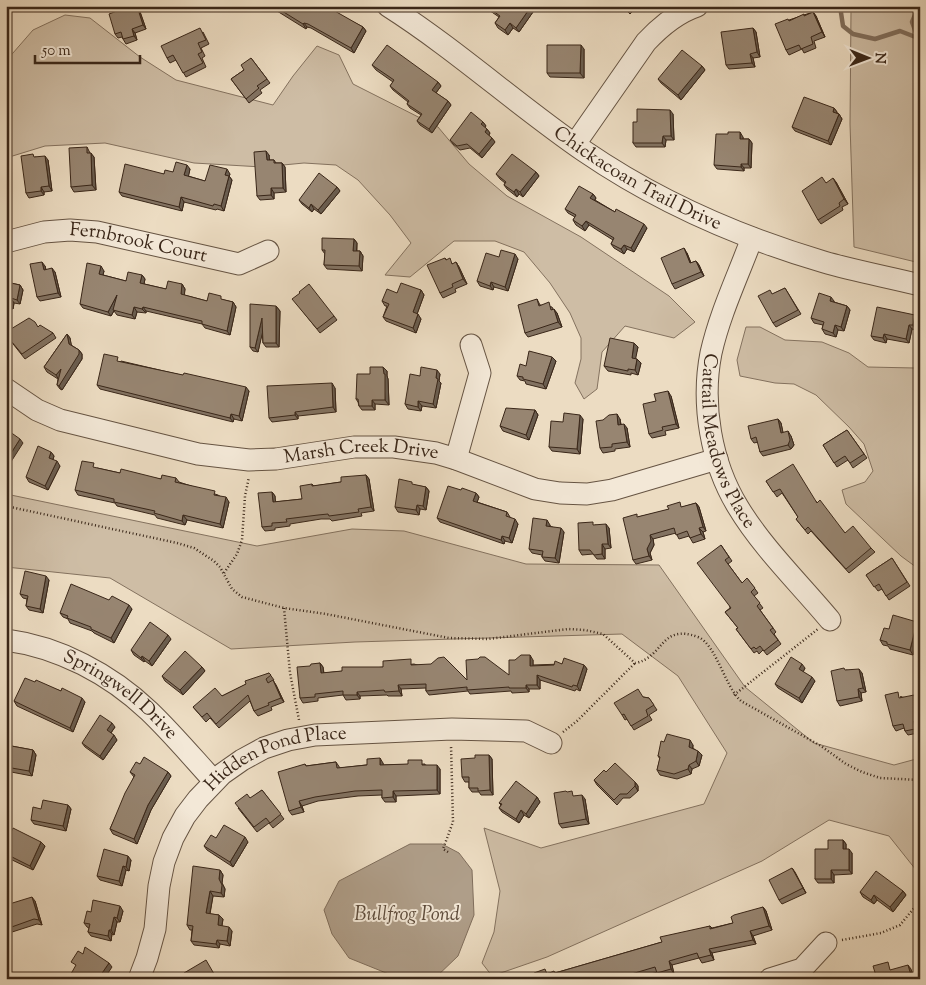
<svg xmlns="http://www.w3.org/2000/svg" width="926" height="985" font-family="'Sorts Mill Goudy',serif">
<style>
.green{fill:#cebda5;stroke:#84725f}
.water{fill:#af9e89;stroke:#806e5c}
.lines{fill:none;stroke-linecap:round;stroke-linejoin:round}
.stream{stroke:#806e5c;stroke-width:4.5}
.minor-casing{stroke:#665443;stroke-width:23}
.path{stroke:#3a2719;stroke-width:2.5;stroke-dasharray:1 2.5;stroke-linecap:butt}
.minor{stroke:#f3e8d7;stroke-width:21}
.wall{fill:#827261;stroke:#3a2719}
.shaded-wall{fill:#6a5d4f;stroke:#3a2719}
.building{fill:#978571;stroke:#3a2719}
.labels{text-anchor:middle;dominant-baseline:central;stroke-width:4;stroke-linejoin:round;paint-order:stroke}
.street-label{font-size:19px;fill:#3a2719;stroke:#f3e8d7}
.water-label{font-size:20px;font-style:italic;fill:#5d4b3b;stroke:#f3e8d7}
</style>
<rect width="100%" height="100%" fill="#ecdcc2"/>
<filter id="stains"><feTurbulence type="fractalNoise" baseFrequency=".004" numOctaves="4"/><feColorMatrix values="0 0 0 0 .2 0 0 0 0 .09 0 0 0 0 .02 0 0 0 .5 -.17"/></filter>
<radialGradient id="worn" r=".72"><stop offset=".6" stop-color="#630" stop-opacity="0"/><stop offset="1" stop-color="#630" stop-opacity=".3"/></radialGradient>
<g class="green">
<polygon points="859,6 920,6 920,263 854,247 850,124 851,11"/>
<polygon points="65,15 90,18 140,57 176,80 273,105 293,76 317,46 339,55 353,84 438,127 469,164 507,196 581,237 669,296 695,322 674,338 625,326 602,352 597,389 584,399 575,383 581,359 581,338 570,313 550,283 524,252 495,241 454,241 410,277 385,275 411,243 390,215 358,180 336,165 304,163 262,167 194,163 105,143 45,146 6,158 6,61 33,30"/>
<polygon points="746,327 760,327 785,340 822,342 849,353 868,367 915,368 920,359 920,570 901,556 846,504 842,490 865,482 873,471 864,444 849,427 816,395 794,384 775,383 740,376 737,360"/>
<polygon points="6,494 257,546 352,529 404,531 526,564 659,565 745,687 814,743 894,765 920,758 920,875 889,836 829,820 762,861 547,957 492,976 482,963 494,932 500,891 484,828 541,848 704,804 727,753 678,676 622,634 355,642 231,649 110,578 6,567"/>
</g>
<polygon class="water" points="410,844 442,844 459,853 472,870 474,915 458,956 434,979 401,979 349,958 332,934 324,910 339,881"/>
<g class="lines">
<g class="stream">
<polyline points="840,6 843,26 853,34 875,39 900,31 918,38 920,40"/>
<polyline points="918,38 912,22 919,6"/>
</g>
<defs>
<g id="minor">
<path id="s1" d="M388 6C457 50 517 105 584 151 657 201 739 237 824 262 855 271 888 277 920 285"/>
<path d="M575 144 646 42C660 27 676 13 697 6"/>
<path id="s2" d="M752 238C738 276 720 313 711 353 701 404 711 463 738 507 762 547 800 584 830 620"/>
<path id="s3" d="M6 242 44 232 70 230 97 232 239 264 268 251"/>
<path id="s4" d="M6 389 37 410 60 420 198 454 249 460 276 459 354 447H394L436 453 456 459 535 489 560 493 587 494 612 490 717 459"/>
<polyline points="456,459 480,373 471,345"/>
<path id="s5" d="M6 640C59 647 110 674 149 711 172 733 193 758 214 781"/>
<path id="s6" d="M139 979 147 958 155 929 159 886 164 862 173 838 185 816 198 799 222 774 242 760 264 748 288 740 315 735 452 729 526 731 551 743"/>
<polyline points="770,979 802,969 826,943"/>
</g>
</defs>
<use href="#minor" class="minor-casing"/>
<g class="path">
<polyline points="912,6 920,12"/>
<path d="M6 506 177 543 194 548 214 561 220 567 232 589 242 597 284 608 326 614 449 638 488 639 568 629 585 630 603 634 635 663C664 658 660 623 698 637 716 644 725 687 741 701L821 746 846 764 862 772 880 778 920 780"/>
<polyline points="224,573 237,554 242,540 245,496 249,477"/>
<polyline points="284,608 290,673 299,720"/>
<polyline points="734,695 818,629"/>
<polyline points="563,732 577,721 635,663"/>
<polyline points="448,852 443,849 453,822 451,745"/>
<polyline points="842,940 881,933 900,925 920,901"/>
</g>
<use href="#minor" class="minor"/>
</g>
<g class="wall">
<polygon points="61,6 86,6 86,11"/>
<polygon points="138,6 146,29 135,33 137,40 126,44 123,39 122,37 118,38 115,34"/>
<polygon points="483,6 529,6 533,12 519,32 513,28 508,35 498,28 495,23 499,17"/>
<polygon points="622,6 638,6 630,14"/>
<polygon points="274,7 332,11 363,27 366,31 354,53 311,28 307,27 306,29 277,11"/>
<polygon points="813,12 816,16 825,37 814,41 816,48 804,53 802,49 789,55 786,50 789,20"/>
<polygon points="753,28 756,32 760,57 753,58 755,67 729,69 726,65"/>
<polygon points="203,32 209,44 201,48 205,56 202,58 206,67 186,77 176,60 170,63 167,58"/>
<polygon points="584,49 584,78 550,77 547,73"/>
<polygon points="251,58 270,83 260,90 262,93 249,103 231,79 244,70"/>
<polygon points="372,65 438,82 441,86 436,93 448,101 451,105 432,133 420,125 417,121 421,115 410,108 407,104 408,102 393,90 390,86 393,82 376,70"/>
<polygon points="702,66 705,70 681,100 661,83 658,79"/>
<polygon points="834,108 837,112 837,113 839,114 842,119 831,145 795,131 792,127"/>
<polygon points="673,114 674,140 666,140 665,147 636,147 633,143 637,122"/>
<polygon points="483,122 486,126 485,127 490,133 489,135 495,142 482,158 470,148 460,150 453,144 450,140"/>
<polygon points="743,137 743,139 749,139 752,143 751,168 744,168 744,171 717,169 714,165"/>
<polygon points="87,147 90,153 94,157 96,190 74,192 71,187"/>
<polygon points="269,155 269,160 274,160 276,163 282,163 285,167 286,192 274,193 274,199 260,200 257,196"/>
<polygon points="35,157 48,160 52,191 44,192 44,195 29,198 26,193"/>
<polygon points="190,169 188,176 205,181 230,174 229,176 232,180 224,211 217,209 216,210 184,202 182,211 122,196 119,192 164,174"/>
<polygon points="536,172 539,176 523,197 519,194 517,197 507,189 504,185 505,183 500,179 496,174"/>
<polygon points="836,182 848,204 842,207 843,210 821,224 818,220 826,183"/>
<polygon points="337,187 340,191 321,214 314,209 312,212 302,204 299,200"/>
<polygon points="593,194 596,198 595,200 615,212 647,228 634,252 627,249 624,254 614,248 611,244 613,240 589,225 585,231 576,225 573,220 575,217 568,213 565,209"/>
<polygon points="354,239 357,243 357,251 360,251 363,256 362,271 327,269 324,265 325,254 322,250"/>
<polygon points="687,253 691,263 696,261 699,265 704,276 675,289 672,284"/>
<polygon points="499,257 518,259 508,291 494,287 493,290 480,286 477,281"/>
<polygon points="445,258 447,260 453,264 456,262 459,267 467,284 455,289 456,292 443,298 440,293"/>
<polygon points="45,266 46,270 55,272 61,297 40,301 37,297"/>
<polygon points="104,271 103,275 126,281 142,275 145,279 144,284 166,289 182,284 185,289 184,295 207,301 224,300 233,302 236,307 230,335 205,328 202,324 146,311 146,313 137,312 135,319 117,315 114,311 111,316 83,308 80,304"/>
<polygon points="6,282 20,285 23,290 20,304 14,303 13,309 6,307"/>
<polygon points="785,288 801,314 776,327 773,323 773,294"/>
<polygon points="421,290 424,295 417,314 421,319 416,333 386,321 383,317 387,306 385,306 382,301 397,293"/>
<polygon points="537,299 540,305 552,307 553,309 557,313 562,327 528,337 525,333"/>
<polygon points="834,301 834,302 847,306 850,310 844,331 838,330 836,337 825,334 822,329 823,325 814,323 811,318"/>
<polygon points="296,303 334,316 337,320 320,333"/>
<polygon points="276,306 280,311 279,347 266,347 263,343 262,332 258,352 253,351 250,347"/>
<polygon points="918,320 916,330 912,329 909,343 887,339 886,343 874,340 871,336"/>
<polygon points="38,327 53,333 56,338 25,359 6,335"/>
<polygon points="67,334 70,338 71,345 79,350 82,354 82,359 62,390 60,389 57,385 58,379 47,372 44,367"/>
<polygon points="634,343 638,347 635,358 641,363 638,375 631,373 631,375 608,371 604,366"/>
<polygon points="121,361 249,391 242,421 234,419 233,422 100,389 97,385"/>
<polygon points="556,361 546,389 526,384 525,381 520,380 517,376 526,366"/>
<polygon points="387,371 387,376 388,379 389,405 375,404 375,410 362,410 359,406 358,402 356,399 370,374"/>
<polygon points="440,374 439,381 441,383 436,408 422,406 421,411 408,409 405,404 420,376"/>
<polygon points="335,388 336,412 298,416 298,419 272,422 269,418"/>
<polygon points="671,396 679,428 665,431 666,435 652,438 649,434 656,401"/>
<polygon points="535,410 538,415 529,440 503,431 500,426"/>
<polygon points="583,419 580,454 552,451 549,447 563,422"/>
<polygon points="620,419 621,424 627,428 630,447 615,449 615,451 603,453 600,448"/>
<polygon points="778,419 781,423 783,433 791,436 794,445 791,449 763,456 760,452 758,442 754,443 751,439"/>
<polygon points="847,430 867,458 853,468 848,460 837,467 823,445"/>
<polygon points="51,452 54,456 53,460 60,466 48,490 29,482 26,477"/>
<polygon points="97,468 120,473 161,479 176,478 179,482 218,495 229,502 223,528 187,520 185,525 157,518 155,515 117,506 115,503 78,495 75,490"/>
<polygon points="366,475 369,479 374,511 361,513 362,516 332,521 330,519 321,519 290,524 290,526 275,528 275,530 265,531 262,527 272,492 275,496 275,502 302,499 312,484 314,486 341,482"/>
<polygon points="766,481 817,502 845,533 871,548 875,552 849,573 811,531 808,534 796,519 798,517 782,493 777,497"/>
<polygon points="414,485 426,487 429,491 426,510 420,509 419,515 398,512 395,507"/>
<polygon points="476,493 479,497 477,502 507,512 510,517 518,524 512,543 505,541 504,544 440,522 437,518"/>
<polygon points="696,503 699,507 706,531 703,532 705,539 693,543 689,536 679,539 676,533 653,539 654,545 650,553 652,560 636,564 633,560 638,517 683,507"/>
<polygon points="550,525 550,526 564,532 559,563 545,561 542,557 542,555 532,553 529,549"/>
<polygon points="595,525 609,528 611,548 605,549 605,559 597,559 593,554 582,555 579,550"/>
<polygon points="721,545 732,561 728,564 742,583 747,578 758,593 754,596 763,608 760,610 776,632 774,634 781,644 767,655 763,650 759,654 757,651 754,653 736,629 738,628 725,612 730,608"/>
<polygon points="892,558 910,586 889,600 882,589 878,591 866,575"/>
<polygon points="49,580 43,613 29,610 26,606 27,599 23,598 20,594"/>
<polygon points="132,609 114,643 94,633 92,631 70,623 68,619 63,617 60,613"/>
<polygon points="920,625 913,655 890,649 888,646 883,645 880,640 889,629"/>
<polygon points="171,639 152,666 145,661 144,662 134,655 131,650"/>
<polygon points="533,660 533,665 562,664 584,665 587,669 580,691 576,689 575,691 540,680 540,689 529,689 529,692 512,693 511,691 470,694 468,691 429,695 426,691 426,688 401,689 402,696 388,696 387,695 360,696 360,699 346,700 343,695 318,698 318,701 303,703 300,698 310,666 320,663 323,667 324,673 414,664 467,680 509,675"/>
<polygon points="202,667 205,671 183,695 165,681 162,676"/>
<polygon points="805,668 803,672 815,681 802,703 778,688 775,684"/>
<polygon points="846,670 862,673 866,692 861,693 862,701 840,706 837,701"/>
<polygon points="269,673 274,680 273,681 276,685 284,702 271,707 272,710 258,716 254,711 250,701 219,728 210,718 206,722 193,707 222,696"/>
<polygon points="35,682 61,691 85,702 73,732 17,706 14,701"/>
<polygon points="901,696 901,697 917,699 920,710 920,724 917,725 918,733 908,735 905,731 904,728 896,731 893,726"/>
<polygon points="643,697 649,698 657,710 649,715 652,720 634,730 627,719 625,720 622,715"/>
<polygon points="115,727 111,733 117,740 103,760 85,747 82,743"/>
<polygon points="664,742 693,745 693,748 702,755 699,766 692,769 691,774 677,779 660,775 657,770 660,759 658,756"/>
<polygon points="6,745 33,750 36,755 32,776 6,771"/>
<polygon points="489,755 492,759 493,795 481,795 479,792 472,792 469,788 469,782 465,782 462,777"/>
<polygon points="336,762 340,768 383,763 383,765 425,764 425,765 440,769 440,794 396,796 396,802 385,802 382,798 382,795 358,796 318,801 302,806 304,812 292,815 289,811 305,764 306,766"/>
<polygon points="140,764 168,772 171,776 151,810 137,844 113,834 110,829 134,777 130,772"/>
<polygon points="606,772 635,782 638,786 638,791 630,798 623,798 617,805 597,785 594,780"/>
<polygon points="262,790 284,819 273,828 269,823 257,832 238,808"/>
<polygon points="575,796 585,799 589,824 562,828 559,824"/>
<polygon points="537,797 540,802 529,818 524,815 519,823 502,812 499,808 501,805 499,803"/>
<polygon points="68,805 71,809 66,831 34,824 31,820"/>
<polygon points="216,838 248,842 233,867 207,850 204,846"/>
<polygon points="843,840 846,844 846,849 852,853 852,874 834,875 834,883 818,883 815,879 828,849"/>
<polygon points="41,842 45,846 33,870 6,857 6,843"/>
<polygon points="131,860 129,871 126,870 122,886 100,880 97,876"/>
<polygon points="792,868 806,893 782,904 779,900"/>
<polygon points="220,870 223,875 222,883 225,889 224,897 213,896 210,914 219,915 223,919 222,926 232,931 230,946 220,944 219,948 194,945 191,941 192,930 190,930 187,925"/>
<polygon points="903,891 906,895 893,912 877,900 874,904 863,897 860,892"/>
<polygon points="35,901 42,925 37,924 9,933 6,929"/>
<polygon points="763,907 766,911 772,930 753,936 756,944 712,953 714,960 702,963 699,958 672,965 674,974 660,978 657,972 635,979 533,979 548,973 555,973 662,942 710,926 712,928 733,923"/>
<polygon points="123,911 120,922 117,922 114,935 112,934 111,941 91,936 88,932 89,928 87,927 84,923 91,912"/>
</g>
<g class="shaded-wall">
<polygon points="83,6 86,6 86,11"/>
<polygon points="137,6 138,6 146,29 143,25"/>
<polygon points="530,8 533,12 519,32 516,28"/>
<polygon points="813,12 816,16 825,37 822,32"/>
<polygon points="304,23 307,27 306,29 303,24"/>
<polygon points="510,23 513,28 508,35 505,30"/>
<polygon points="363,27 366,31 354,53 351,48"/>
<polygon points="753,28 756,32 760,57 757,52"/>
<polygon points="132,29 135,33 137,40 134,36"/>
<polygon points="581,45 584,49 584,78 580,73"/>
<polygon points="750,54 753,58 755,67 752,63"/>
<polygon points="702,66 705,70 681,100 678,95"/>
<polygon points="438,82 441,86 435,94 432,90"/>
<polygon points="448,101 451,105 432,133 429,129"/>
<polygon points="834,108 837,112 836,116 833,112"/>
<polygon points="670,110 673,114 674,140 671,136"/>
<polygon points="839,114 842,119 831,145 828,141"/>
<polygon points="483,122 486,126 484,129 481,124"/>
<polygon points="487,129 490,133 488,136 485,132"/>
<polygon points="740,132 743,137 743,143 740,139"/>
<polygon points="663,136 666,140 665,147 662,143"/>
<polygon points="492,138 495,142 482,158 479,154"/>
<polygon points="749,139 752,143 751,168 748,164"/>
<polygon points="266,151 269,155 270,165 267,160"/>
<polygon points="91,153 94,157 96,190 92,185"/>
<polygon points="45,156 48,160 52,191 49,186"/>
<polygon points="282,163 285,167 286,192 283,188"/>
<polygon points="741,164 744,168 744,171 741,167"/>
<polygon points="187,165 190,169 188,179 184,175"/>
<polygon points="227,169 230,174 228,179 225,175"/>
<polygon points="536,172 539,176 523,197 520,192"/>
<polygon points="229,176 232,180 224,211 221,206"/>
<polygon points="833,178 836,182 848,204 844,199"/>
<polygon points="41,187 44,192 44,195 41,191"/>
<polygon points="337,187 340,191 321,214 318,210"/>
<polygon points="271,188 274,193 274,199 271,195"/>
<polygon points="516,189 519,194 517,197 514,192"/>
<polygon points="593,194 596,198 593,202 590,198"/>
<polygon points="181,197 184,202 182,211 179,207"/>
<polygon points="311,204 314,209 312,212 309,208"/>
<polygon points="586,221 589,225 585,231 582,226"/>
<polygon points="644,224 647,228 634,252 631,248"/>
<polygon points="354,239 357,243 356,256 353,251"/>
<polygon points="624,245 627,249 624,254 621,249"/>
<polygon points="684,248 687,253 693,268 690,263"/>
<polygon points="360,251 363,256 362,271 359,266"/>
<polygon points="515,254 518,259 508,291 505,287"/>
<polygon points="696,261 699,265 704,276 701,272"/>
<polygon points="42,262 45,266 47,274 44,270"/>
<polygon points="456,262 459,267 467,284 463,279"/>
<polygon points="101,266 104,271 102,278 99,274"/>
<polygon points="52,268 55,272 61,297 58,293"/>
<polygon points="142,275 145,279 143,288 140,283"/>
<polygon points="491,282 494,287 493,290 490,286"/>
<polygon points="182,284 185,289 184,299 181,294"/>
<polygon points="20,285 23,290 20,304 17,300"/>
<polygon points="421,290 424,295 416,317 413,312"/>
<polygon points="117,295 120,300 111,316 108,312"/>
<polygon points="831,297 834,301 833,305 830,301"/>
<polygon points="11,298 14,303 13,309 10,305"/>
<polygon points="233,302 236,307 230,335 227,331"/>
<polygon points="276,306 280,311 279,347 276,343"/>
<polygon points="847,306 850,310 844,331 841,327"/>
<polygon points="134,307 137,312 135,319 132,315"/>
<polygon points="143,307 146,311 146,313 142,309"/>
<polygon points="554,309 557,313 562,327 558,322"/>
<polygon points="418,314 421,319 416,333 413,328"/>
<polygon points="915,315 918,320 916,330 913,325"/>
<polygon points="262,318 265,322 258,352 255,348"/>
<polygon points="835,325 838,330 836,337 833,333"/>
<polygon points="909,325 912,329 909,343 906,339"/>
<polygon points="67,334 70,338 72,348 69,344"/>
<polygon points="884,334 887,339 886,343 883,338"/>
<polygon points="634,343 638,347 635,362 632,358"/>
<polygon points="79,350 82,354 82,359 62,390 59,386"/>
<polygon points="552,357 556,361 546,389 543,384"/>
<polygon points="637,359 641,363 638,375 635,370"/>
<polygon points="383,367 387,371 387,376 388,379 389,405 385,400"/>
<polygon points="61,369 59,380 56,375"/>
<polygon points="437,370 440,374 439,381 441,383 436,408 433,404"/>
<polygon points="332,383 335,388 336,412 333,407"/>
<polygon points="246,387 249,391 242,421 239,416"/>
<polygon points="668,391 671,396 679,428 676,424"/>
<polygon points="372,400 375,404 375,410 372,406"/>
<polygon points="418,401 422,406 421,411 418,407"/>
<polygon points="535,410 538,415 529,440 526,435"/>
<polygon points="295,412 298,416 298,419 295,415"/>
<polygon points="231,414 234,419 233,422 230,418"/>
<polygon points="617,414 620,419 621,429 618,425"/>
<polygon points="580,415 583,419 580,454 577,449"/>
<polygon points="778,419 781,423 784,437 781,433"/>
<polygon points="624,424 627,428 630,447 627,442"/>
<polygon points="788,431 791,436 794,445 791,449 788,445"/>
<polygon points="20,439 23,443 7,468 6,467 6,461"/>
<polygon points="51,452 54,456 52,462 49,458"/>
<polygon points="57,461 60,466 48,490 45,486"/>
<polygon points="366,475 369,479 374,511 371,507"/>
<polygon points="426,487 429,491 426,510 423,506"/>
<polygon points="272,492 275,496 276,507 273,502"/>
<polygon points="476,493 479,497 476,505 473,501"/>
<polygon points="226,497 229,502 223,528 220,524"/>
<polygon points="696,503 699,507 706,531 703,527"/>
<polygon points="417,505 420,509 419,515 416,510"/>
<polygon points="183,515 187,520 185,525 182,521"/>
<polygon points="515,519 518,524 512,543 509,538"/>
<polygon points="547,520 550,525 549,530 546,526"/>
<polygon points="606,524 609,528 611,548 608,544"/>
<polygon points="561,528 564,532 559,563 555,558"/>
<polygon points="699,528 703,532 705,539 701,534"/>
<polygon points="650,535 653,539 654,545 650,553 652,560 649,556 647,549"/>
<polygon points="502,536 505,541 504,544 501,540"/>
<polygon points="602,544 605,549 605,559 602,554"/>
<polygon points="46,576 49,580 43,613 40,609"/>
<polygon points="129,605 132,609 114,643 111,638"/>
<polygon points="917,622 920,625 920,629 913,655 910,650"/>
<polygon points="168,635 171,639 152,666 149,661"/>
<polygon points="530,655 533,660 533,670 530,666"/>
<polygon points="142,656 145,661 144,662 141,658"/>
<polygon points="320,663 323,667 324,678 321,673"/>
<polygon points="802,664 805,668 802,674 799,669"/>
<polygon points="584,665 587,669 580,691 577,686"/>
<polygon points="202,667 205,671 183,695 180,690"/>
<polygon points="859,669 862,673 866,692 863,688"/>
<polygon points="537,675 540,680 540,689 537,685"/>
<polygon points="812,677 815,681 802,703 799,698"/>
<polygon points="273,680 276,685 284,702 281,698"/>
<polygon points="398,685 401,689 402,696 399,691"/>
<polygon points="526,685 529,689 529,692 526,688"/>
<polygon points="858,689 861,693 862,701 859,697"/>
<polygon points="357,692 360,696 360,699 357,695"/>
<polygon points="914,695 917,699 920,710 920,719"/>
<polygon points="82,698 85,702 73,732 70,728"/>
<polygon points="914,721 917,725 918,733 915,729"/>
<polygon points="112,723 115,727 110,734 107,730"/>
<polygon points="114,735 117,740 103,760 100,756"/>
<polygon points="690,740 693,745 692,751 689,747"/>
<polygon points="33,750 36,755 32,776 29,771"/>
<polygon points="698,751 702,755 699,766 696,761"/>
<polygon points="489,755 492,759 493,795 490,790"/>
<polygon points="380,758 383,763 384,770 380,765"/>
<polygon points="437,765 440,769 440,794 437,790"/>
<polygon points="689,765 692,769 691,774 688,769"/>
<polygon points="168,772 171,776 151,810 137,844 134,839 148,805"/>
<polygon points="635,782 638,786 638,791 635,786"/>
<polygon points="393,791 396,796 396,802 393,797"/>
<polygon points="582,795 585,799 589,824 586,819"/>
<polygon points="537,797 540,802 529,818 526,814"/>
<polygon points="299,801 302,806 304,812 301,807"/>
<polygon points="68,805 71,809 66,831 63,826"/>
<polygon points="521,810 524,815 519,823 516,819"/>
<polygon points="245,837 248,842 233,867 230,862"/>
<polygon points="843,840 846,844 846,853 843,849"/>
<polygon points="41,842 45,846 33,870 30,866"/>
<polygon points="849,849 852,853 852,874 849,870"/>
<polygon points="128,856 131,860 129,871 126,867"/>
<polygon points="123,866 126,870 122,886 119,881"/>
<polygon points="792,868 795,872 806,893 803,888"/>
<polygon points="220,870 223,875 222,883 225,889 224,897 221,893 219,879"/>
<polygon points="831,870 834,875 834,883 831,879"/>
<polygon points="210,891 213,896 209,918 206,913"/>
<polygon points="903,891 906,895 893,912 890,907"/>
<polygon points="874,895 877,900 874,904 871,900"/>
<polygon points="32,897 35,901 42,925 39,920"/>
<polygon points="120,906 123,911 120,922 117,918"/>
<polygon points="763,907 766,911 772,930 769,926"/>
<polygon points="219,915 223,919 221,930 218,925"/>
<polygon points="114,917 117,922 114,935 111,930"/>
<polygon points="229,927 232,931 230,946 227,941"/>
<polygon points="109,930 112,934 111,941 108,936"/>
<polygon points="750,931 753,936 756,944 753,940"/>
<polygon points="217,940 220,944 219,948 216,944"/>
<polygon points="709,949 712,953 714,960 711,955"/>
<polygon points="669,961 672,965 674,974 671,969"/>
<polygon points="109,963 112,967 104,979 98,979"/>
<polygon points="908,965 911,969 914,979 912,979"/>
</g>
<g class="building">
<polygon points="124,6 137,6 143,25 132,29 134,36 123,39 121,32 115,34 109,14 125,8"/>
<polygon points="274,6 324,6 332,11 333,10 363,27 351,48 308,24 304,23 303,24"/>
<polygon points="486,6 529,6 530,8 516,28 510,23 505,30 495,23 500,16"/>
<polygon points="624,6 631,6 627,10"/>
<polygon points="813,12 822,32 811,37 813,44 801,49 799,45 786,50 775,24 788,19 789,21 804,14 804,16"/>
<polygon points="200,28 206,40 198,43 202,52 198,54 203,63 183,73 173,55 167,58 161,46"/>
<polygon points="753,28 757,52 750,54 752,63 726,65 721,32"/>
<polygon points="387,45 438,82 432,90 448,101 429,129 417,121 422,114 407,104 409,101 390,86 394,80 372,65"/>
<polygon points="547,45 581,45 580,73 547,73"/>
<polygon points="682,50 702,66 678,95 658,79"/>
<polygon points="251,58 267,79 257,86 259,88 246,99 231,79 244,70 241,65"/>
<polygon points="804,97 834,108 833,112 839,114 828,141 792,127"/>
<polygon points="637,109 670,110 671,136 663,136 662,143 633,143 633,122 637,122"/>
<polygon points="471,112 483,122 481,124 487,129 485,132 492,138 479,154 467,144 457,146 450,140"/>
<polygon points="728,132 740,132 740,139 749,139 748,164 741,164 741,167 714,165 716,134 728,134"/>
<polygon points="87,147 87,153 91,153 92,185 71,187 69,148"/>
<polygon points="266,151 267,160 274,160 274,163 282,163 283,188 271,188 271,195 257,196 254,152"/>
<polygon points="33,154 34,157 45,156 49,186 41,187 41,191 26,193 21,156"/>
<polygon points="512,154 536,172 520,192 516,189 514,192 504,185 506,182 496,174"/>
<polygon points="176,162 187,165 184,175 205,181 210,165 227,169 225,175 229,176 221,206 214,204 213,206 181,197 179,207 119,192 125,164 164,174 165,170 173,172"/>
<polygon points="319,173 337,187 318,210 311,204 309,208 299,200"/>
<polygon points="822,177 826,183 833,178 844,199 839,203 840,206 818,220 802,191"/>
<polygon points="579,186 593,194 590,198 615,212 616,209 644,224 631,248 624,245 621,249 611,244 614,238 586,221 582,226 573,220 576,215 565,209"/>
<polygon points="322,238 354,239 353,251 360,251 359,266 324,265 325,250 322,250"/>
<polygon points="684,248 690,263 696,261 701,272 672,284 661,258"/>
<polygon points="501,250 515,254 505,287 491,282 490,286 477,281 486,253 499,257"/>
<polygon points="445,258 446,260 450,258 452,264 456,262 463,279 452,284 453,287 440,293 427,265"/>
<polygon points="42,262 44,270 52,268 58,293 37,297 30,264"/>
<polygon points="87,263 101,266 99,274 126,281 128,272 142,275 140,283 166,289 168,281 182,284 181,294 207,301 209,293 221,296 221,299 233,302 227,331 202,324 202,321 143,307 142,309 134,307 132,315 113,310 117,295 108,312 80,304"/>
<polygon points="6,282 20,285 17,300 11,298 10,305 6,304"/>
<polygon points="401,283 421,290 413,312 418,314 413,328 383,317 389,304 382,301 387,289 397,293"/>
<polygon points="309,284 334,316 317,329 292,299 300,293 299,292"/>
<polygon points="785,288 798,310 773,323 758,296 770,290 772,294"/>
<polygon points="819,293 831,297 830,301 847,306 841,327 835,325 833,333 822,329 824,322 811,318"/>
<polygon points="537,299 539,306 549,302 551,310 554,309 558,322 525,333 518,305"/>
<polygon points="250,304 276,306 276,343 263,343 262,318 255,348 250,347"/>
<polygon points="877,307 915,315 913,325 909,325 906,339 884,334 883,338 871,336"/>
<polygon points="29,318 35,322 38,327 40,325 53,333 22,354 6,335 6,332"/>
<polygon points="67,334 69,344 79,350 79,354 59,386 57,385 61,369 56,375 44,367"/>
<polygon points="610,338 634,343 632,358 637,359 635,370 628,369 628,371 604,366"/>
<polygon points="529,351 552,357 543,384 523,379 523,377 517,376 520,364 526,366"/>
<polygon points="104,354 118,357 117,361 183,375 184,373 246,387 239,416 231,414 230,418 97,385"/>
<polygon points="370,367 383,367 384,374 385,374 385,400 372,400 372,406 359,406 358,399 356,399 357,374 370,374"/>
<polygon points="421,367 437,370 436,378 438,379 433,404 418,401 418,407 405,404 410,374 420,376"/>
<polygon points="332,383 333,407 295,412 295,415 269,418 267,386"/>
<polygon points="668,391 676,424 662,427 663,430 649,434 643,404 656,401 654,394"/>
<polygon points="506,408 535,410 526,435 500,426"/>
<polygon points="564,413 580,415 577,449 549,447 551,421 563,422"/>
<polygon points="617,414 618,425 624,424 627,442 612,444 612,447 600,448 596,421 603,420 609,415"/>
<polygon points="778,419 781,433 788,431 790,440 788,445 760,452 756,437 751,439 748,426"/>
<polygon points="6,429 20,439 6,461"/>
<polygon points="847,430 864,454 850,463 845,456 834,463 823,445"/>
<polygon points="38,446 51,452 49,458 57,461 45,486 26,477"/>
<polygon points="82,461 94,463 93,467 120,473 121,469 161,479 162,475 176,478 175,482 215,491 214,495 226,497 220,524 183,515 182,521 154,513 155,511 114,502 114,499 75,490"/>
<polygon points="793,464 817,503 820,500 845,533 853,526 871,548 846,569 808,527 805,530 796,519 798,517 780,489 773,492 766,481"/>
<polygon points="366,475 371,507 358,509 359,512 329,516 328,514 318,515 286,519 287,522 272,523 272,526 262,527 258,493 272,492 273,502 302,499 300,486 312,484 312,486 341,482 341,477"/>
<polygon points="399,479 412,482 412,484 426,487 423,506 417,505 416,510 395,507"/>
<polygon points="448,486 461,490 462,488 476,493 473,501 507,512 506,516 515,519 509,538 502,536 501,540 437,518"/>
<polygon points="680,502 681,507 696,503 703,527 699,528 701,534 690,538 687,531 676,535 674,528 650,535 651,541 647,549 649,556 633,560 623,518 637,514 637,517 669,509 667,506"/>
<polygon points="533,518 547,520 546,526 561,528 555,558 542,557 543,551 529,549"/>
<polygon points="593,522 593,525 606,524 608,544 602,544 602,554 594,555 590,550 579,550 578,523"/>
<polygon points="721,545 729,557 725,560 742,583 747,578 755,588 751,592 760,603 757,606 773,628 770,630 778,640 764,651 760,646 756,649 754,647 751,649 736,629 738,628 725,612 731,608 697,563"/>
<polygon points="892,558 907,582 886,596 879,584 874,587 866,575"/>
<polygon points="25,571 46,576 40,609 26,606 28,596 20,594"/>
<polygon points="71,584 109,600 112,596 129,605 111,638 91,629 91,627 67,618 68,616 60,613"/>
<polygon points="893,615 917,622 910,650 887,644 887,642 880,640 884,628 889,629"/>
<polygon points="150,622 168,635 149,661 142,656 141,658 131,650"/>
<polygon points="185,651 202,667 180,690 162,676"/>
<polygon points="521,655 530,655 530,666 554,665 555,661 562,664 564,658 584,665 577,686 573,685 572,687 537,675 537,685 526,685 526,688 509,688 509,687 467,690 467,687 426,691 426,684 398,685 399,691 385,692 384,690 357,692 357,695 343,695 343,691 315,694 315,697 300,698 297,667 310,666 311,664 320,663 321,673 342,671 342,667 383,667 383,661 411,659 411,665 431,664 438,658 444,657 467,680 466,660 478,659 480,657 485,657 509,675 509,660 515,660"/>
<polygon points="791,657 802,664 799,669 812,677 799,698 775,684"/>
<polygon points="844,668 845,670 859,669 863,688 858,689 859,697 837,701 831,671"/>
<polygon points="269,673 271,675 266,679 268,683 273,680 281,698 268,703 269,705 254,711 248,695 216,724 207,713 202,717 193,707 215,688 222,696 246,684 245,681"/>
<polygon points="25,678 35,682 36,680 61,691 62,688 82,698 70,728 14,701"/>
<polygon points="638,689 643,697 649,698 654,705 646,710 648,716 631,726 624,714 622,715 614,703"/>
<polygon points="898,692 899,698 914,695 920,719 914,721 915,729 905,731 903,724 893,726 885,695"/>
<polygon points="100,715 112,723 107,730 114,735 100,756 82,743"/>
<polygon points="667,734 690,740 689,747 698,751 696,761 689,765 688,769 674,774 657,770 660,757 658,756 661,741 664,742"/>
<polygon points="6,745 33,750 29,771 6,767"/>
<polygon points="475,755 489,755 490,790 478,791 478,788 469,788 469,777 462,777 461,759 475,758"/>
<polygon points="144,757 168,772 148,805 134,839 110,829 125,793 135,775 130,772 136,762 140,764"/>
<polygon points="380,758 380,765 408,764 408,760 422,760 422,765 437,765 437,790 393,791 393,797 382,798 382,790 355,791 315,797 299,801 301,807 289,811 278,772 305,764 306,766 336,762 337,768 367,765 367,759"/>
<polygon points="615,763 635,782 635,786 627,794 620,794 614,800 594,780 604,770 606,772"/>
<polygon points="516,781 537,797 526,814 521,810 516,819 499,808 502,804 499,803"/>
<polygon points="262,790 281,814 270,823 266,818 254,827 235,803 247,794 250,798"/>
<polygon points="566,791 567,792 572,791 573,796 582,795 586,819 559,824 554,793"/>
<polygon points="43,800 68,805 63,826 31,820 33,807 41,809"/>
<polygon points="224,825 245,837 230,862 204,846 211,835 216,838"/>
<polygon points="13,828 41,842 30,866 6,854 6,843"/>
<polygon points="828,840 843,840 843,849 849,849 849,870 831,870 831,879 815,879 815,849 828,849"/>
<polygon points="104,849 128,856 126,867 123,866 119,881 97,876"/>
<polygon points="193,866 220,870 219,879 222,885 221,893 210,891 206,913 219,915 218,925 229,927 227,941 217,940 216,944 191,941 193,926 187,925"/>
<polygon points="792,868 803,888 779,900 769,880"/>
<polygon points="876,871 903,891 890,907 874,895 871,900 860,892"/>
<polygon points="32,897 39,920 34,919 6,929 6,905"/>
<polygon points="93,900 120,906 117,918 114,917 111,930 109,930 108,936 88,932 90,924 84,923 87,911 91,912"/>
<polygon points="763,907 769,926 750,931 753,940 709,949 711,955 699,958 697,953 669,961 671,969 657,973 655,967 628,975 629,979 614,979 614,978 533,979 536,978 534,973 545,969 547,974 554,971 555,973 662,942 660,937 710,926 710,929 733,923 731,917 734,915"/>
<polygon points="85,947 109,963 98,979 68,979 76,965 71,962 78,951 83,954"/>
<polygon points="206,960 217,979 188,979 184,973"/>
<polygon points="888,962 890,970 908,965 912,979 877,979 873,966"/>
</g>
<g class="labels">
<g class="street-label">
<text stroke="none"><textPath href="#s1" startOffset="304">Chickacoan Trail Drive</textPath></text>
<text stroke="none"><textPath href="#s3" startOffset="135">Fernbrook Court</textPath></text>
<text stroke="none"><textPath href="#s2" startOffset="214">Cattail Meadows Place</textPath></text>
<text stroke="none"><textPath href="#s4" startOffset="369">Marsh Creek Drive</textPath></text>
<text stroke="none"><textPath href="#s5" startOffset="129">Springwell Drive</textPath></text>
<text stroke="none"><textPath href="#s6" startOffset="284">Hidden Pond Place</textPath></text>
</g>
<g class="water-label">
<text x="407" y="915">Bullfrog Pond</text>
</g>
</g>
<rect width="926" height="985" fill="none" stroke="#ecdcc2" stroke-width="25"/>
<rect x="8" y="8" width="911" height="970" fill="none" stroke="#3a2719" stroke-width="2.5"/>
<rect x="12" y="12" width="901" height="960" fill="none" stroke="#3a2719"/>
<g transform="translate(868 58) rotate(91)" stroke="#f3e8d7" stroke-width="4" paint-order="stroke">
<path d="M0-4L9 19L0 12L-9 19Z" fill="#3a2719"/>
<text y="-8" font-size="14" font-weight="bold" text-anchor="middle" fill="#3a2719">N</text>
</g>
<path d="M35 55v8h105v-8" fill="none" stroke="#3a2719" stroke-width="2.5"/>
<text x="42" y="55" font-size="15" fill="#3a2719" stroke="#f3e8d7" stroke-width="4" paint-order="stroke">50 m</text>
<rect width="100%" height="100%" filter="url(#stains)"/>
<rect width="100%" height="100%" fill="url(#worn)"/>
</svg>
